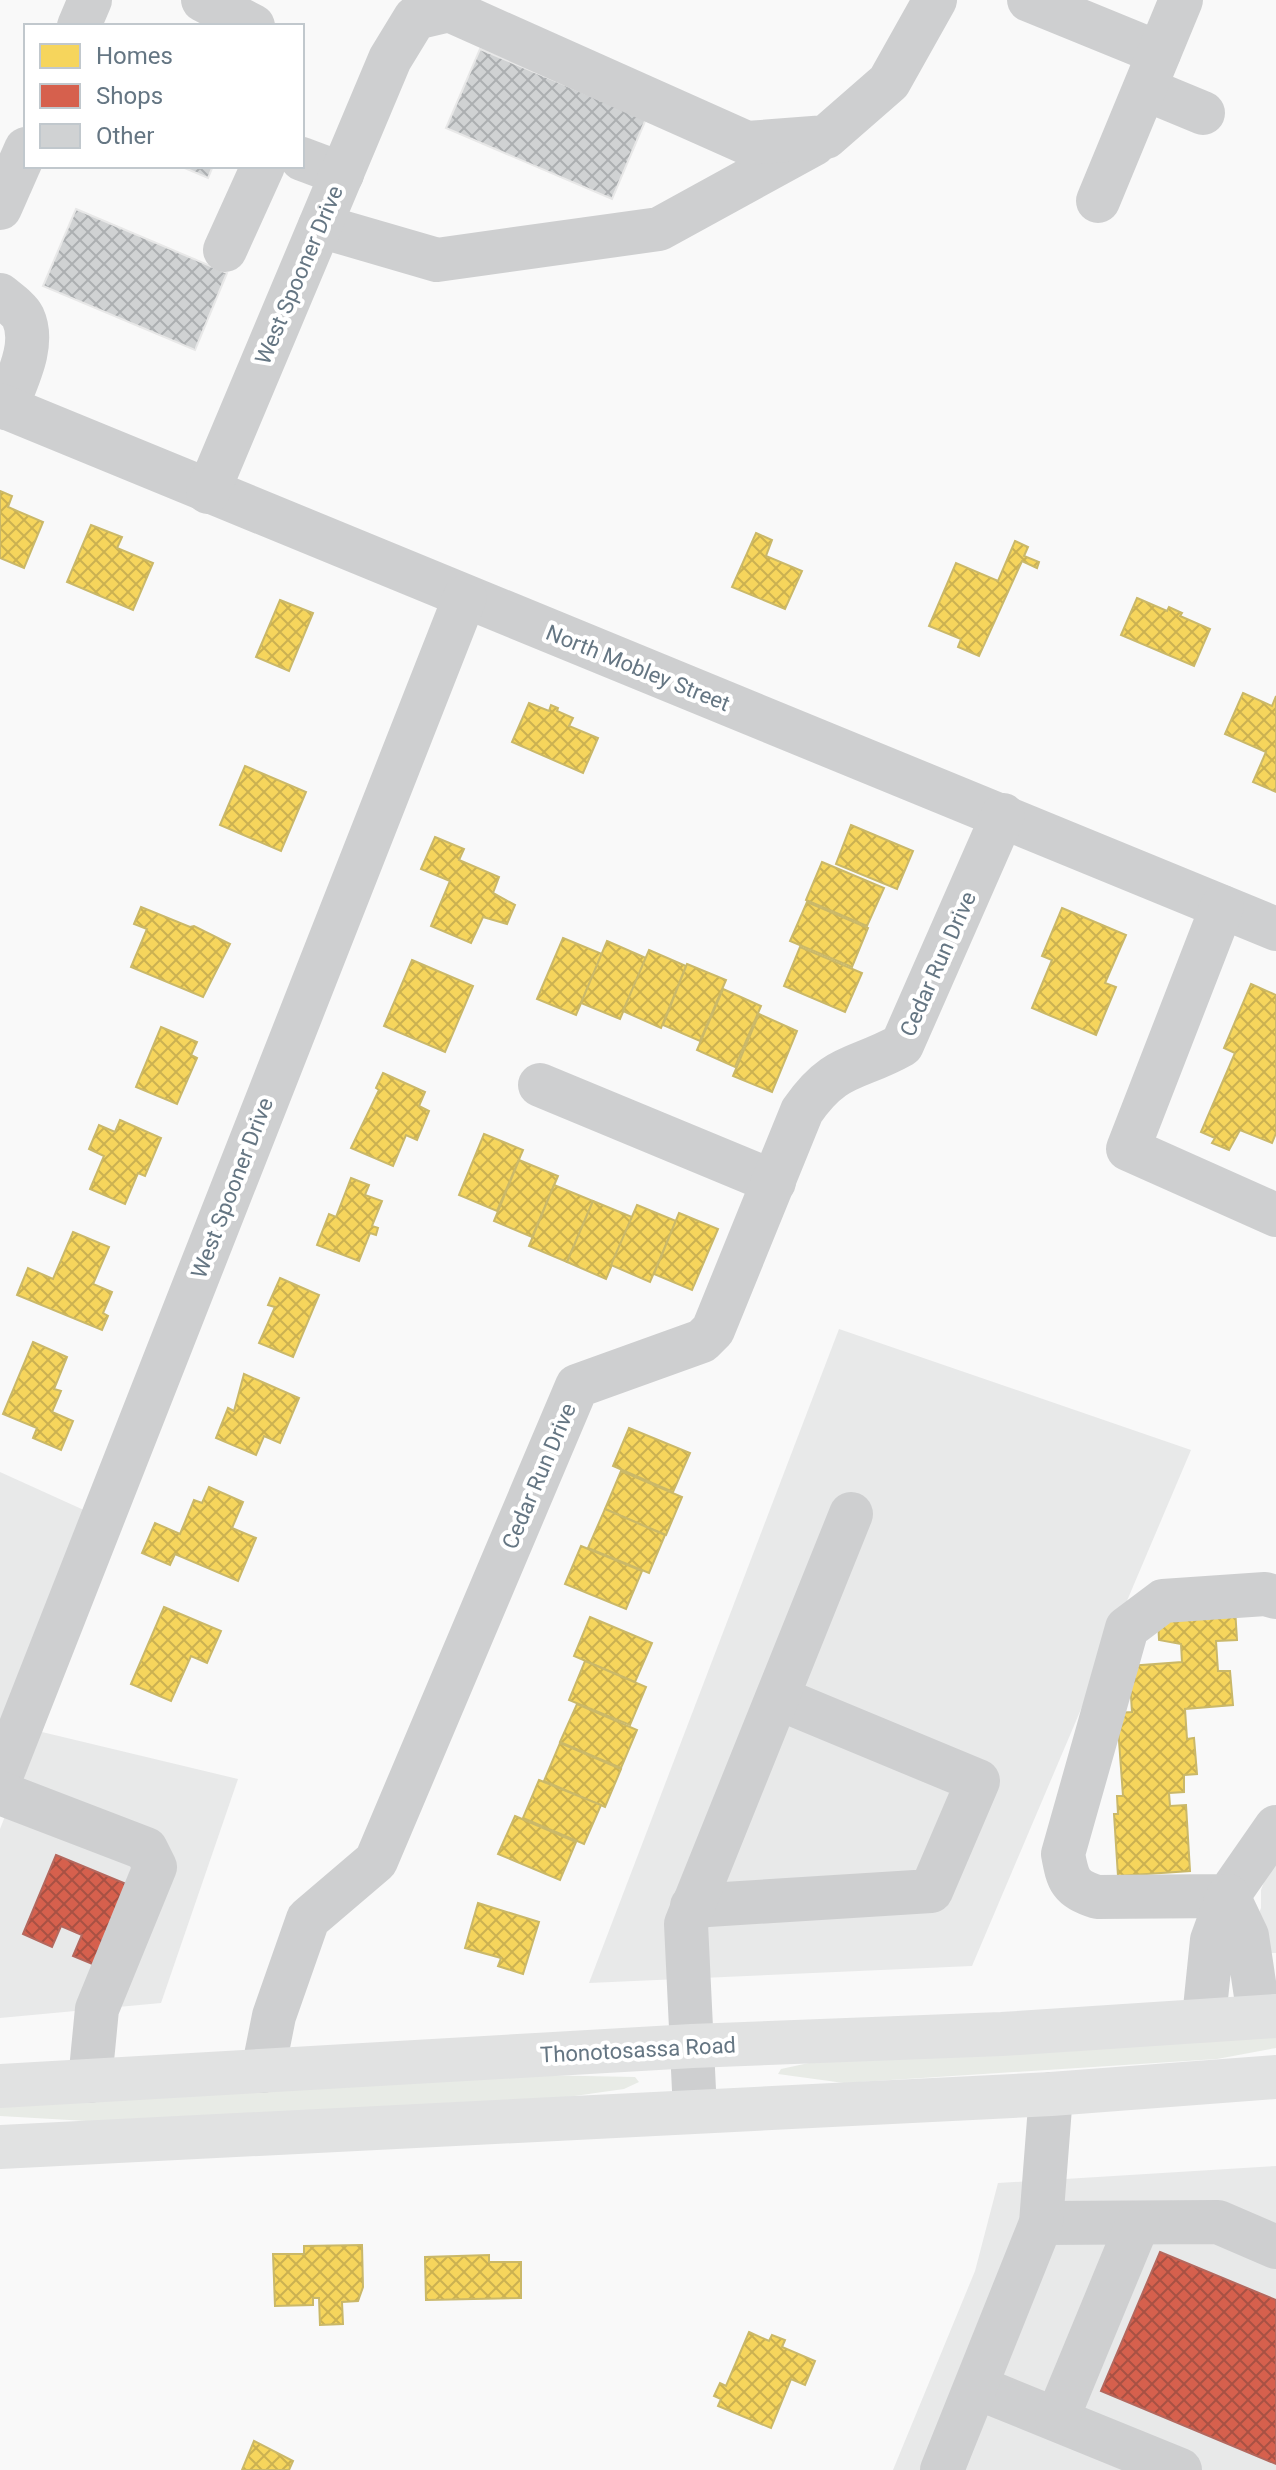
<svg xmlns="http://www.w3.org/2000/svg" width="1276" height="2470" font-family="Roboto,sans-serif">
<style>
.built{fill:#e8e9e9}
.grass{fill:#e8ebe6}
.homes{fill:url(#homes-cross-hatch);stroke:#cab868;stroke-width:2}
.shops{fill:url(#shops-cross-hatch);stroke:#b4675d;stroke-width:2}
.building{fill:url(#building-cross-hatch);stroke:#e8e8e8;stroke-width:2}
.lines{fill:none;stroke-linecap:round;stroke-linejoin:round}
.minor{stroke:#cecfd0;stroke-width:44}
.major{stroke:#e1e2e2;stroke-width:44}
.labels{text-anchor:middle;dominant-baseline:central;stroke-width:8;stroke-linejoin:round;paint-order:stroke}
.street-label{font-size:22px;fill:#657683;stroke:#fff}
</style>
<defs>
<pattern id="homes-cross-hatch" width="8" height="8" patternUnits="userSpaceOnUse" patternTransform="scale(2)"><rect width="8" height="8" fill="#f6d55c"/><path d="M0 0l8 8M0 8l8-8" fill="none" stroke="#cbb151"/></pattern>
<pattern id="shops-cross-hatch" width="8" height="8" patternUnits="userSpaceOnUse" patternTransform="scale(2)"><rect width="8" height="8" fill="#d6604d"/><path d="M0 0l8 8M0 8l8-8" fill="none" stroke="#a85144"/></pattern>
<pattern id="building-cross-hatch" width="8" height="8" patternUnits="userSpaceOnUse" patternTransform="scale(2)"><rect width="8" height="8" fill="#d0d2d3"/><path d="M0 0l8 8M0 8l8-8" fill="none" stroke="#acafb1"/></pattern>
</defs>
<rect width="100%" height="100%" fill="#f9f9f9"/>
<g class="built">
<polygon points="839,1329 1191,1450 972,1966 589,1983"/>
<polygon points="0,1472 86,1511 0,1728"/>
<polygon points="67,1658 42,1732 238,1779 161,2003 0,2018 0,1829"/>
<polygon points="1276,1850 1276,1953 1242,1953 1261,1908 1261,1890"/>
<polygon points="1276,2166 1276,2470 893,2470 975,2271 998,2183"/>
</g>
<g class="grass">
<polygon points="1276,2034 1276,2048 1217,2059 844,2083 778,2074 781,2069 841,2056"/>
<polygon points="533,2075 635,2077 639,2082 624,2089 553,2099 104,2122 0,2116 0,2105"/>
</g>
<g class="homes">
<polygon points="0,491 12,496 8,507 43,522 24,568 0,558"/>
<polygon points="91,525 122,537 117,548 153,563 133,610 67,582"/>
<polygon points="756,533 772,540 766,556 802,571 785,609 732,587"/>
<polygon points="1015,541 1028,547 1024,556 1039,562 1037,568 1022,561 979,656 958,647 961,639 929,626 956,563 998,581"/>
<polygon points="1137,598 1167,611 1169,607 1182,613 1180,616 1210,629 1194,666 1121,635"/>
<polygon points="280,600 313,613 289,671 256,657"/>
<polygon points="1243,693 1272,706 1276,696 1276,792 1253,782 1266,752 1225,734"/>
<polygon points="529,703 549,711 551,705 558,708 557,711 573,718 569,726 598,738 583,773 512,742"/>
<polygon points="245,766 306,792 281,851 220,825"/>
<polygon points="851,825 913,851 897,889 836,864"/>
<polygon points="435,837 464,849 459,860 499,877 493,893 515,905 507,924 483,917 471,943 431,926 450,881 421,869"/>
<polygon points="822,862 884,888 867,926 806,900"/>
<polygon points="807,902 868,928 852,967 790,941"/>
<polygon points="141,907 190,927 194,926 230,944 203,997 131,967 147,929 134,924"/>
<polygon points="1062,908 1126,935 1105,983 1116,987 1096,1035 1032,1008 1052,960 1042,956"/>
<polygon points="563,938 602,954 576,1015 537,999"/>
<polygon points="607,941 646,958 620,1019 581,1003"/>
<polygon points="800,947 862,973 845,1012 784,986"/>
<polygon points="649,950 686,966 661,1028 623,1011"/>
<polygon points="412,960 473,986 445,1052 384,1026"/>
<polygon points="687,964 726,980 700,1041 663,1025"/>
<polygon points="1251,984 1276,995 1276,1133 1272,1143 1240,1130 1229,1150 1212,1143 1215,1138 1201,1132 1235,1053 1224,1048"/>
<polygon points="723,989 761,1006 735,1067 697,1050"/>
<polygon points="759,1014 797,1031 772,1092 733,1076"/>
<polygon points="161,1027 197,1042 191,1055 197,1058 177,1104 136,1087"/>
<polygon points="383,1073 425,1092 419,1106 429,1111 417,1140 406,1135 393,1166 351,1148 379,1090 376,1088"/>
<polygon points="120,1120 161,1138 145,1176 138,1173 125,1204 90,1189 104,1156 89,1149 99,1125 115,1132"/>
<polygon points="484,1134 523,1150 497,1211 459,1195"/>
<polygon points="519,1160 558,1176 532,1237 494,1221"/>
<polygon points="351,1178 369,1185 365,1195 382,1201 372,1226 378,1228 376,1235 370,1233 359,1261 317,1245 329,1214 336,1217"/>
<polygon points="554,1185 593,1201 567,1262 529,1246"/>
<polygon points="593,1201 632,1217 606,1279 567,1262"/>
<polygon points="637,1205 676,1221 650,1282 611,1265"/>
<polygon points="679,1213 718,1229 692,1290 654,1274"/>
<polygon points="73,1232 109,1247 93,1284 112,1292 103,1313 108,1316 102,1330 17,1295 28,1268 53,1279"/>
<polygon points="280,1278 319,1295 293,1357 259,1343 275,1307 268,1305"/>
<polygon points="33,1342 67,1357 54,1389 61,1391 52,1412 73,1421 61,1450 33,1438 37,1428 3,1414"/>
<polygon points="244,1374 299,1398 280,1443 264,1436 256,1455 216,1438 228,1408 234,1411"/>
<polygon points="629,1428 690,1453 673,1492 613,1466"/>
<polygon points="621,1471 682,1497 666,1535 605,1509"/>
<polygon points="209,1487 243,1502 232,1528 256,1538 238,1581 175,1554 170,1565 142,1553 155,1523 180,1534 194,1500 202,1503"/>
<polygon points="605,1509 665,1535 649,1573 588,1548"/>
<polygon points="581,1546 642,1571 626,1609 565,1584"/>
<polygon points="164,1607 221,1631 207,1663 191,1656 171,1701 131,1684"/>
<polygon points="1235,1608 1237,1640 1216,1641 1218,1671 1230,1671 1233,1705 1185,1709 1187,1739 1194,1738 1197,1774 1184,1775 1184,1792 1169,1793 1170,1806 1186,1805 1190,1871 1118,1876 1114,1814 1118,1814 1117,1796 1123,1796 1117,1713 1132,1712 1129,1666 1182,1662 1181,1644 1159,1640 1158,1618"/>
<polygon points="590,1617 652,1643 635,1682 574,1656"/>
<polygon points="585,1661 646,1687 630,1725 569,1700"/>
<polygon points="577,1704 637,1730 621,1768 560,1742"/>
<polygon points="560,1743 621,1769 605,1807 544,1781"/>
<polygon points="539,1780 601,1805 584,1844 523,1818"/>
<polygon points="515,1816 576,1842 560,1880 498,1854"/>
<polygon points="478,1903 539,1922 523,1974 498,1966 501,1958 465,1948"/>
<polygon points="362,2245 363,2287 358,2301 342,2302 343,2324 320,2325 319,2298 313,2298 313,2305 275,2306 273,2254 304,2254 304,2246"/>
<polygon points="489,2255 489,2262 521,2262 521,2298 426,2300 425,2257"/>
<polygon points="749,2332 769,2341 772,2335 785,2340 782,2347 815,2361 805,2385 791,2379 771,2428 718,2406 721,2399 714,2396 720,2383 726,2386"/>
<polygon points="254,2441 293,2461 289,2470 242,2470"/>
</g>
<g class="shops">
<polygon points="56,1855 136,1888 102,1968 73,1956 82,1935 61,1926 52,1947 23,1934"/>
<polygon points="1160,2252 1276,2300 1276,2464 1101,2391"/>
</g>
<g class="building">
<polygon points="480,49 646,119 612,199 446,128"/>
<polygon points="180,166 213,166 208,178"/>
<polygon points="76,209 227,273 195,350 43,286"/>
</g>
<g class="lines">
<g class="minor">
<polyline points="203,0 253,26"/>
<polyline points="1029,0 1159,53"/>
<polyline points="79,26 90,0"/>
<polyline points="1145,89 1203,113"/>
<polyline points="302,159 342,174"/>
<polyline points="1098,201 1181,0"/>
<polyline points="0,208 26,149"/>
<polyline points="320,226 437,260 659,229 814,144"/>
<polyline points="225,250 263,166"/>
<path d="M0 295C7 301 19 309 23 317 36 345 16 381 6 408"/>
<polyline points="0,405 1276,929"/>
<polyline points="208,492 390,59 415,18 449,10 747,143 826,137 889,82 935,0"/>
<polyline points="1222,907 1128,1149 1276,1215"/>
<polyline points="540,1085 774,1182"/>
<path d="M1276 1597 1265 1594 1163 1601 1127 1628 1063 1854C1068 1881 1070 1888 1097 1897L1228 1896 1276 1827"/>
<polyline points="0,1779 465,597"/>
<polyline points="0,1793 146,1849 155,1867 97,2009 90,2081"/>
<polyline points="692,1906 931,1891 978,1781 778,1698"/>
<polyline points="1204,2018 1212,1940 1228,1896 1247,1936 1259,2016"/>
<path d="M263 2071 274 2016 308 1919 376 1861 577 1386 702 1341 713 1330 802 1111C836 1062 856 1071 902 1045L1003 815"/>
<polyline points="695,2111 686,1924 851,1514"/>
<polyline points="1041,2223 1218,2222 1276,2247"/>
<polyline points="976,2387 1180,2470"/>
<polyline points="1057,2419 1138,2223"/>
<polyline points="942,2470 1041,2223 1051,2094"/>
</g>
<g class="major">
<polyline points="0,2086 692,2046 1002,2034 1276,2016"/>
<polyline points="0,2147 1051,2094 1276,2077"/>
</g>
</g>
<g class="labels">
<g class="street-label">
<text transform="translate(299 275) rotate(-67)">West Spooner Drive</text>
<text transform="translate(638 668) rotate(22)">North Mobley Street</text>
<text transform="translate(938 964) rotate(-66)">Cedar Run Drive</text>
<text transform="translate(232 1188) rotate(-69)">West Spooner Drive</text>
<text transform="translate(539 1476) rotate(-67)">Cedar Run Drive</text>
<text transform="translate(638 2050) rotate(-3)">Thonotosassa Road</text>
</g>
</g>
<rect x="24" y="24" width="280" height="144" fill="#ffffff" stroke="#c1c8cd" stroke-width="2"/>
<rect x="40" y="44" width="40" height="24" fill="#f6d55c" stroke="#c1c8cd" stroke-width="2"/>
<text x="96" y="64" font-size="24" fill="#657683">Homes</text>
<rect x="40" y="84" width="40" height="24" fill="#d6604d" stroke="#c1c8cd" stroke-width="2"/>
<text x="96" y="104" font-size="24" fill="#657683">Shops</text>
<rect x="40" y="124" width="40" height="24" fill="#d0d2d3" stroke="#c1c8cd" stroke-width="2"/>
<text x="96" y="144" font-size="24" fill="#657683">Other</text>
</svg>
